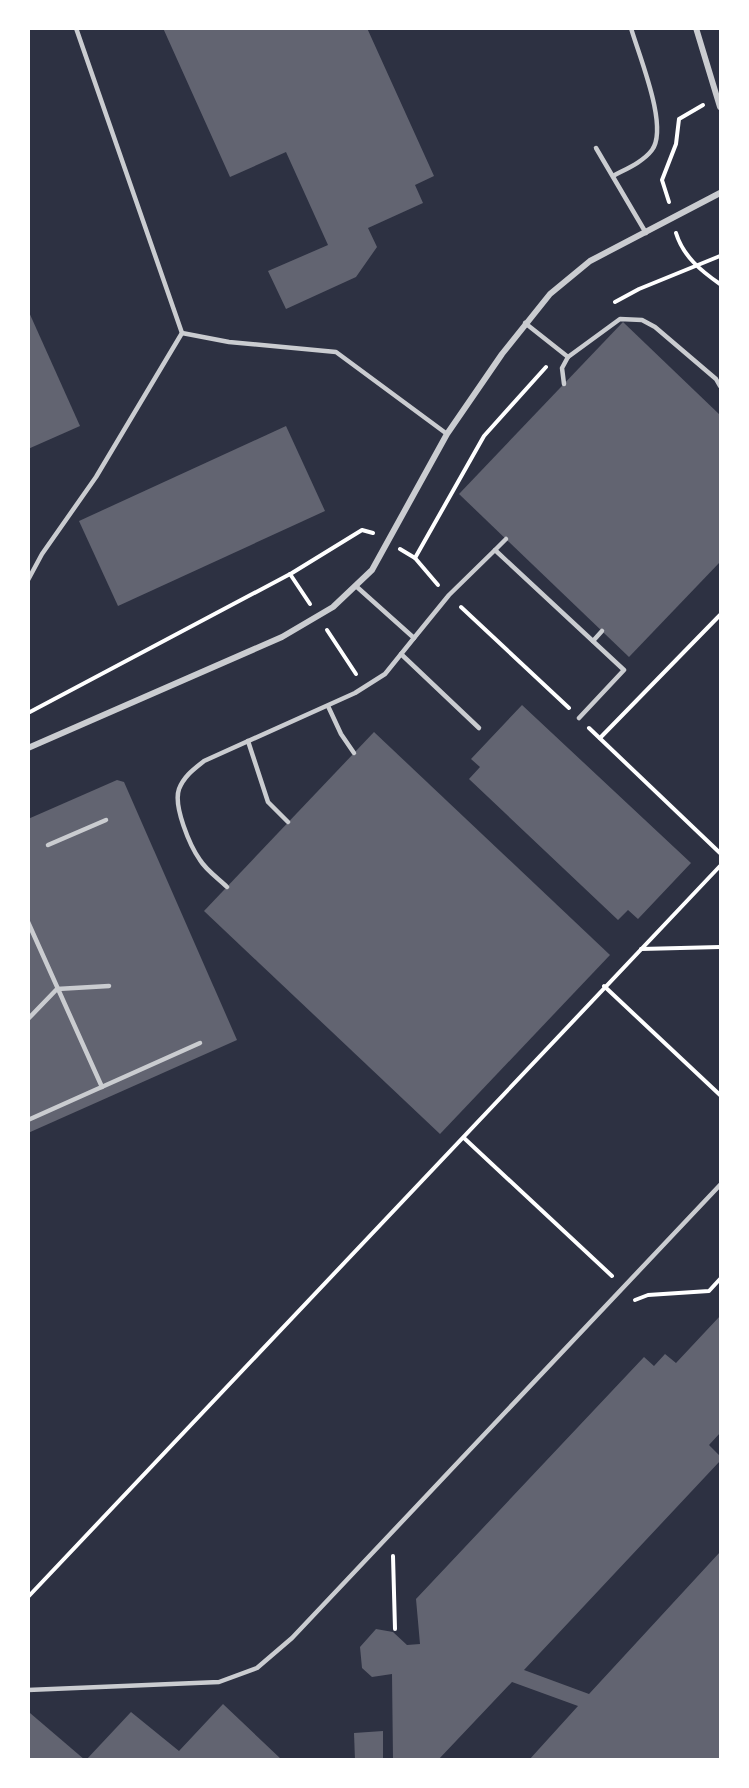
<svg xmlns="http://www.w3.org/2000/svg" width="749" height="1788" font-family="Manrope,sans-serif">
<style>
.building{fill:#626471}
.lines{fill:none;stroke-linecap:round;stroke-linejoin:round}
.path{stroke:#fff;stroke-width:4}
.service{stroke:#caccd0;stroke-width:4.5}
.minor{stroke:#caccd0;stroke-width:6}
</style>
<rect width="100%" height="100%" fill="#2d3142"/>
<g class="building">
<polygon points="163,28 367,28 434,176 415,185 423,203 368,228 377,247 356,277 286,309 268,271 328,245 286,152 230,177"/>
<polygon points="28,310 80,426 28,449"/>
<polygon points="623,322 720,415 720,562 629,657 459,494"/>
<polygon points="286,426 325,511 118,606 79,521"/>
<polygon points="522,705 691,863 638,919 628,910 618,920 469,779 480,767 471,759"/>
<polygon points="374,732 610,955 440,1134 204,911"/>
<polygon points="117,780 124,782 237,1040 28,1133 28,819"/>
<polygon points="720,1316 720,1433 709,1445 720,1456 720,1461 524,1670 589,1694 720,1552 720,1760 529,1760 578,1706 512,1682 438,1760 393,1760 392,1674 372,1677 362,1668 360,1647 376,1629 393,1632 407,1645 420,1644 416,1599 644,1357 654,1366 665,1354 676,1363"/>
<polygon points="223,1704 282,1760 86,1760 131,1712 179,1751"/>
<polygon points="30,1713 85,1760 28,1760"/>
<polygon points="383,1731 383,1760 355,1760 354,1733"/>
</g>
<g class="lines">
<g class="path">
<polyline points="669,202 662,180 676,144 679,119 703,105"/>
<path d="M676 233C683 256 701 271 720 284"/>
<polyline points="615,302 639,289 720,256"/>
<polyline points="400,549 415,558 484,436 546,367"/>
<polyline points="415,558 438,585"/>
<polyline points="290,574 310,604"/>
<polyline points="461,607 569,708"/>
<polyline points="327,630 356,674"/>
<polyline points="28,713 292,573 362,530 373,533"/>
<polyline points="589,728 720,853"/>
<polyline points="600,738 720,615"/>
<polyline points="641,949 720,947"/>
<polyline points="604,986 720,1095"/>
<polyline points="464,1138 612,1276"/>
<polyline points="635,1300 648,1295 709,1291 720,1279"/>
<polyline points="393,1556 395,1629"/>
<polyline points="28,1597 720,866"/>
</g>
<g class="service">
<polyline points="596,148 646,233"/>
<path d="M613 176C626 169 643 162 652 150 669 127 639 56 631 28"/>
<polyline points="525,323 568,357 620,319 642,320 655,327 716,379 720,386"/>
<polyline points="182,333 229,342 336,352 447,434"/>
<polyline points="564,384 562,368 568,357"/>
<polyline points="495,550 506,539"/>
<polyline points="28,580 42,554 96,477 182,333 76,28"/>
<polyline points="357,587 414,638 449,595 495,550 624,670 579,718"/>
<polyline points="593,641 602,631"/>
<polyline points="401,654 479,728"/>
<polyline points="328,706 341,734 354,753"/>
<polyline points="248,741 268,802 288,822"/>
<polyline points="48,845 106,820"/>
<path d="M227 887C219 879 206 870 200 860 190 846 173 806 179 789 184 776 194 769 204 761L355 693 385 674 414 638"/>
<polyline points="28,922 102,1087"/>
<polyline points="28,1019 57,989 109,986"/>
<polyline points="28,1120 200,1043"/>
<polyline points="28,1690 219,1682 257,1668 292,1638 720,1185"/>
</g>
<g class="minor">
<polyline points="696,28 720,107"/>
<polyline points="28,748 282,637 333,607 372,570 447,434 502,354 550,294 590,261 720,193"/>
</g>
</g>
<rect width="749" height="1788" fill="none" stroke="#ffffff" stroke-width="60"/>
</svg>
